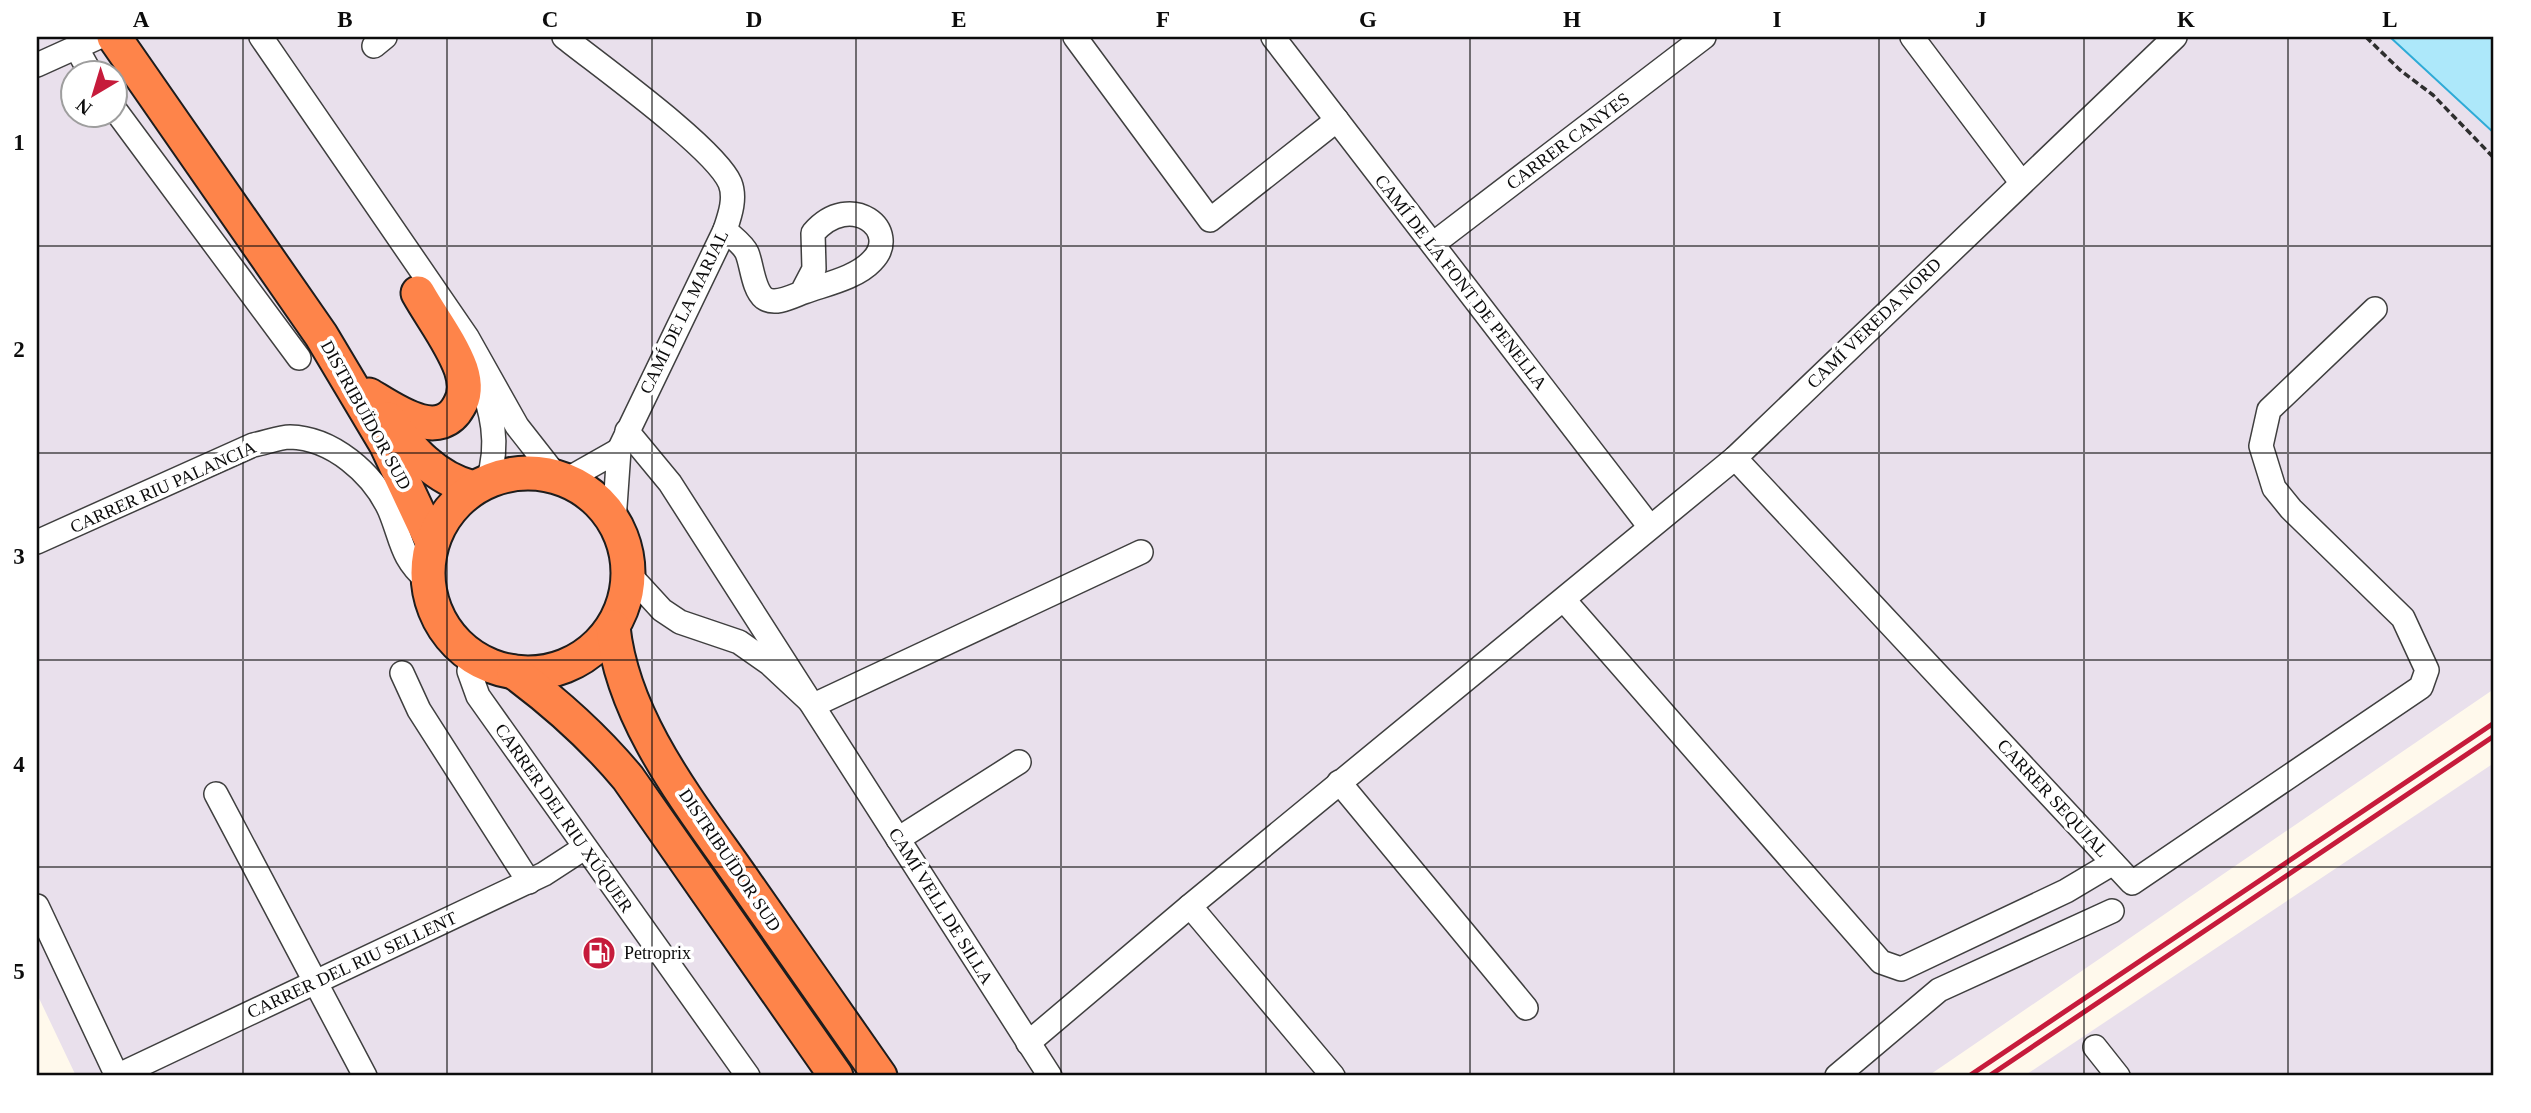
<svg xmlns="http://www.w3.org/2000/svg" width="2531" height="1113" font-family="'Times New Roman',serif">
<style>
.industrial{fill:#e9e0ec;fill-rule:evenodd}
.water{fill:#ade8fa;stroke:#2eabd7;stroke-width:2}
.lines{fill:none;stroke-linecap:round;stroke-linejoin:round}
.minor-casing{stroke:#3f3f3f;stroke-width:26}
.highway-casing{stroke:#1d1d1d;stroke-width:37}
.path{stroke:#2e2e2e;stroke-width:3.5;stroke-dasharray:7 3.5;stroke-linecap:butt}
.minor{stroke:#fff;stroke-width:23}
.highway{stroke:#fe844a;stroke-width:33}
.rail{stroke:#c61b3b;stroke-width:5}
.grid{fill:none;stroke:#0c0c0c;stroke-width:2;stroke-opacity:0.55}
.labels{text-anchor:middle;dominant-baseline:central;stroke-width:7;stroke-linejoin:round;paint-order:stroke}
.street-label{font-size:18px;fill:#0c0c0c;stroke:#fff}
.poi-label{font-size:18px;fill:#0c0c0c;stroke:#fff;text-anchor:start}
.neatline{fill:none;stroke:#0c0c0c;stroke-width:2.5}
.grid-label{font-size:23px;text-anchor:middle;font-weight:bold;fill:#0c0c0c}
</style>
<rect width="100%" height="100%" fill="#fff9ec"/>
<g class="industrial">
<path d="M38 37H2390L2494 133V689L1928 1076H76L37 994ZM74 74H116V116H74Z"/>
<polygon points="2494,763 2494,1076 2024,1076"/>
</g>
<polygon class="water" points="2390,37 2494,37 2494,133"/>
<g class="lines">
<defs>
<g id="minor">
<polyline points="261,37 467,337 517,426 557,477"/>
<path d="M564 37C599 65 715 148 730 183 736 198 730 215 725 230L619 450"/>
<polyline points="1075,37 1210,220 1337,120"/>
<polyline points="1273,37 1650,527"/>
<polyline points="1912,37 2021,182"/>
<polyline points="374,46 385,37"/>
<polyline points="76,47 91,74"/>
<polyline points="37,65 99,37"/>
<polyline points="116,111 299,358"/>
<path d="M725 230C732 237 743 244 747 253 752 265 753 289 764 298 775 306 793 296 804 292 826 284 856 278 872 261 902 231 851 189 813 233L814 269 802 292"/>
<polyline points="1433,244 1704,37"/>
<path d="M478 375C492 410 500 444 488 480"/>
<polyline points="627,431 670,483 1050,1076"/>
<polyline points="1735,458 2132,883 2421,687 2427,670 2403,618 2291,509 2274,488 2261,446 2269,410 2375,309"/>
<polyline points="566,480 619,450 614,521"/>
<path d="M37 542 253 445C265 443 279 437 290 437 332 438 373 473 390 511 402 540 401 558 427 580"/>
<polyline points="628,573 662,610 680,622 739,642 769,663 814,705 1141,552"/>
<polyline points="1564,600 1881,962 1901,969 2066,891 2113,863"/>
<polyline points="472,656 469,671 478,696 748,1076"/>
<polyline points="402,673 419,710 529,882"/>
<polyline points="1339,782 1526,1008"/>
<polyline points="216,794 365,1076"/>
<polyline points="898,839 1019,762"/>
<polyline points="37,906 117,1076"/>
<polyline points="1190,906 1333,1076"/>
<polyline points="1028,1043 1190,906 1735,458 2175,37"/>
<polyline points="2095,1047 2118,1076"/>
<polyline points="117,1076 544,874 584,848"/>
<polyline points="1837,1076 1939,990 2112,911"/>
</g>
<g id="highway">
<polyline points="114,37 321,335 386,444 432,542"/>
<path d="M369 395C394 410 439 443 459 406 466 395 465 381 461 369 451 342 432 318 418 293"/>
<path d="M388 419C411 450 434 478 473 488"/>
<circle cx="528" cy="573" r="100"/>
<path d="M613 627C623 723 693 807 746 884 791 948 835 1012 880 1076"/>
<path d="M514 672C557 704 594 737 628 778L836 1076"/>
</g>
</defs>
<use href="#minor" class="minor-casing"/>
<use href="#highway" class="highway-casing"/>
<polyline class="path" points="2366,37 2400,70 2433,95 2494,158"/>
<use href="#minor" class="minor"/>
<use href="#highway" class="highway"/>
<g class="rail">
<polyline points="1969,1076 2494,723"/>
<polyline points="1989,1076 2494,736"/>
</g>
</g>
<path class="grid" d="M243 37V1076M447 37V1076M652 37V1076M856 37V1076M1061 37V1076M1266 37V1076M1470 37V1076M1674 37V1076M1879 37V1076M2084 37V1076M2288 37V1076M37 246H2494M37 453H2494M37 660H2494M37 867H2494"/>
<defs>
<symbol id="fuel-disc" viewBox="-11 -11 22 22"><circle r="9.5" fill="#c61b3b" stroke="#fff"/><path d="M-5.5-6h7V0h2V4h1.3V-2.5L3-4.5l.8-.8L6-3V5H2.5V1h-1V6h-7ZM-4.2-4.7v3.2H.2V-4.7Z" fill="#fff"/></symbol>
</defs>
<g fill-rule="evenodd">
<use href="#fuel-disc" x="580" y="934" width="38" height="38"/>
</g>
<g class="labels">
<g class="street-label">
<text transform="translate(1568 141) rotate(-37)">CARRER CANYES</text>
<text transform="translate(1461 282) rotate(52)">CAMÍ DE LA FONT DE PENELLA</text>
<text transform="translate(684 312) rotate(-64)">CAMÍ DE LA MARJAL</text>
<text transform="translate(1874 323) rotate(-44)">CAMÍ VEREDA NORD</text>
<text transform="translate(366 415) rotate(61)">DISTRIBUÏDOR SUD</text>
<text transform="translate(163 487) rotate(-24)">CARRER RIU PALANCIA</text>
<text transform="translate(2053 798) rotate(47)">CARRER SEQUIAL</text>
<text transform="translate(564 818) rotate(55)">CARRER DEL RIU XÚQUER</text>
<text transform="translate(730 860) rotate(56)">DISTRIBUÏDOR SUD</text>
<text transform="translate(941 906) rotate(58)">CAMÍ VELL DE SILLA</text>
<text transform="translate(352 965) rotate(-25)">CARRER DEL RIU SELLENT</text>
</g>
<g class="poi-label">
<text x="624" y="953">Petroprix</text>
</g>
</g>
<rect width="2531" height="1113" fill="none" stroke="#ffffff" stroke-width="77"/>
<g transform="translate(94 94) rotate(218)"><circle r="33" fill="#ffffff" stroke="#9e9e9e" stroke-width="2"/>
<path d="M0-5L12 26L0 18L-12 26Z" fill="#c61b3b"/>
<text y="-10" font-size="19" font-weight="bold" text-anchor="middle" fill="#0c0c0c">N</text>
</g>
<rect x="38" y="38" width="2454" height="1036" class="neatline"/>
<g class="grid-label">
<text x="141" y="27">A</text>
<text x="345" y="27">B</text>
<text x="550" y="27">C</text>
<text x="754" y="27">D</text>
<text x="959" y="27">E</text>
<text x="1163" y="27">F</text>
<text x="1368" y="27">G</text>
<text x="1572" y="27">H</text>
<text x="1777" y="27">I</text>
<text x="1981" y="27">J</text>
<text x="2186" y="27">K</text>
<text x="2390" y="27">L</text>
<text x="19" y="150">1</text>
<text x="19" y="357">2</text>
<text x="19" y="564">3</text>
<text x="19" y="772">4</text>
<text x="19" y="979">5</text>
</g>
</svg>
